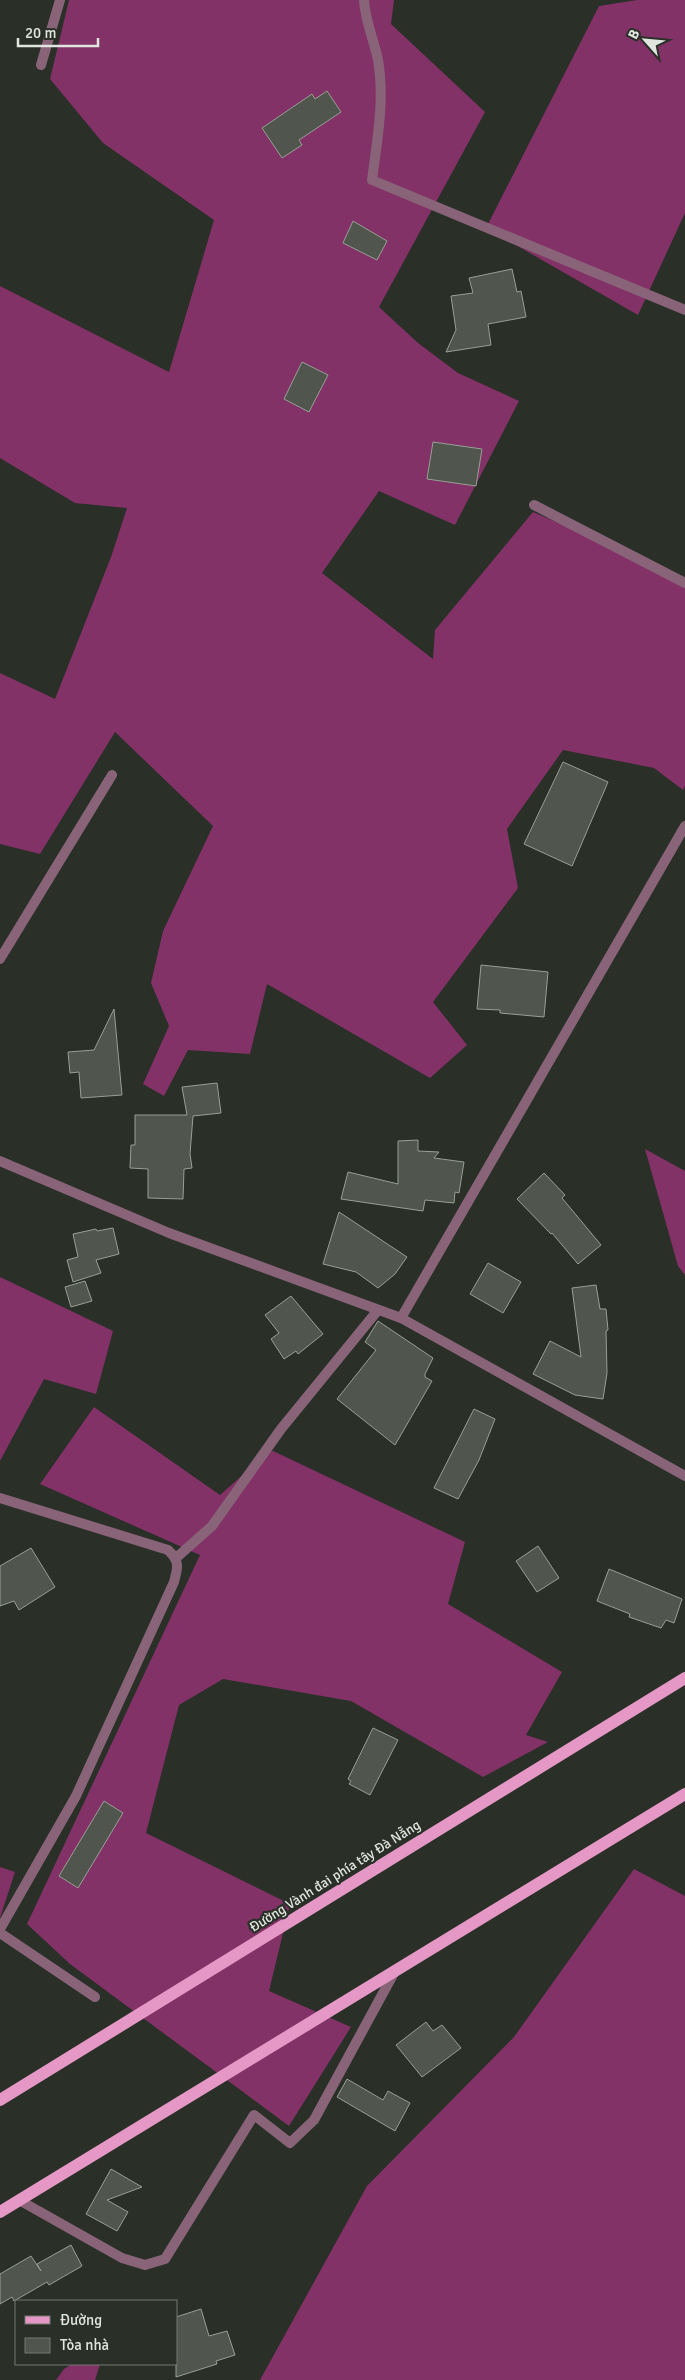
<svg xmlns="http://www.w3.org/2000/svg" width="685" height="2380" font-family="Signika,sans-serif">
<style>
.forest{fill:#823266}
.building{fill:#50564e;stroke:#989f95}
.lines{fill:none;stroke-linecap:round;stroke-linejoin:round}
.minor{stroke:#896479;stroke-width:10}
.tertiary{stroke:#896479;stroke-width:10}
.primary{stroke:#e598c5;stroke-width:12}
.labels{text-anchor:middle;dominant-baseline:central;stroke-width:4.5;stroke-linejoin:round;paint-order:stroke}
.street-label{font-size:14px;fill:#e1e5e0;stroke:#2a2f28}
</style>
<rect width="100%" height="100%" fill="#2a2f28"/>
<g class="forest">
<polygon points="69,0 394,0 391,24 485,112 379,307 418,343 458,373 519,401 455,525 379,491 322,573 433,659 435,630 533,512 685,578 685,786 683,790 654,768 563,750 507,829 518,888 433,1002 467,1045 430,1078 267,984 250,1054 188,1050 164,1096 143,1084 169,1026 151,983 163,931 213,826 115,732 40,854 0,844 0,673 55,699 111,557 127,508 75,503 0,458 0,286 169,372 214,220 103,143 50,79"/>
<polygon points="637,0 685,0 685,213 638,315 486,228 599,6"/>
<polygon points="645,1149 685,1171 685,1275 678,1266"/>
<polygon points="0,1277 113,1331 96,1394 44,1379 0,1461"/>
<polygon points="94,1407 220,1495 271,1450 465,1542 448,1604 562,1672 526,1735 548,1742 483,1777 351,1701 223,1679 179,1705 146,1833 290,1904 269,1991 351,2027 289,2126 70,1964 27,1924 200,1555 40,1484"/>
<polygon points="0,1867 15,1872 0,1918"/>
<polygon points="634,1869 685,1896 685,2380 260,2380 367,2186 514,2037"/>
<polygon points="72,2364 100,2364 95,2380 56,2380 64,2369"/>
</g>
<g class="building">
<polygon points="327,91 341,112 299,140 302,145 282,158 262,128 312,94 315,99"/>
<polygon points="353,221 387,241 377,260 343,243"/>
<polygon points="512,269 517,292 521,291 526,317 488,324 491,345 446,352 456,330 451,296 473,293 469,278"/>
<polygon points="302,362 328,375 309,412 284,399"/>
<polygon points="433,442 482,449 476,486 427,479"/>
<polygon points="563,762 608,782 572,866 524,844"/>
<polygon points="481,965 548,972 544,1017 500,1013 500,1010 477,1009"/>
<polygon points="114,1009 122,1095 81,1098 79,1072 70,1073 68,1052 94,1050"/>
<polygon points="217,1083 221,1113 193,1116 190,1154 192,1168 184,1169 183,1199 148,1198 148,1169 130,1168 131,1145 135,1145 135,1115 187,1115 182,1087"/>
<polygon points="418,1140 418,1151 439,1152 434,1158 464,1162 459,1193 455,1192 454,1203 425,1200 423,1211 341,1199 348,1172 398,1184 398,1141"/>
<polygon points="544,1173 565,1195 562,1198 601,1245 578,1264 552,1233 551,1234 517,1199"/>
<polygon points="339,1212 407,1257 395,1274 378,1288 356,1272 323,1264"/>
<polygon points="113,1228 119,1254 96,1260 101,1273 73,1282 67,1260 78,1257 73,1234 96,1229 97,1231"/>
<polygon points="488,1263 521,1282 503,1313 470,1294"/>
<polygon points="85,1281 92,1301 71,1307 65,1287"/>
<polygon points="596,1285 600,1309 606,1309 608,1330 606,1331 607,1373 603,1399 575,1395 533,1374 550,1341 581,1357 572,1288"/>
<polygon points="291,1296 323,1334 298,1354 296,1351 284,1359 271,1339 279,1333 265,1315"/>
<polygon points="378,1321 433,1358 425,1374 425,1377 432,1381 395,1445 337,1399 376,1350 365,1342"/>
<polygon points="474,1409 495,1419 479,1460 458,1499 434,1488"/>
<polygon points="538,1546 559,1578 537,1592 516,1561"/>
<polygon points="31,1548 55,1587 19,1610 14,1601 0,1606 0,1566"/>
<polygon points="609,1569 682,1599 674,1623 666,1620 661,1628 629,1617 630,1614 597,1601"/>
<polygon points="373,1728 398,1740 370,1795 349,1784 351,1781 348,1779"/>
<polygon points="104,1801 123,1813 78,1888 59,1876"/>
<polygon points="426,2022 433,2031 442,2025 461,2048 422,2077 396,2045"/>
<polygon points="347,2079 383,2100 388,2091 410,2103 395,2131 337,2097"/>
<polygon points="111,2169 142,2187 107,2200 128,2212 117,2231 86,2214"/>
<polygon points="71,2245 82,2266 49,2285 47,2282 14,2301 12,2297 0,2304 0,2274 31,2256 41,2271 37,2264"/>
<polygon points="201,2309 209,2336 227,2331 235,2355 216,2361 217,2364 176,2377 176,2317"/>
</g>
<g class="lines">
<g class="minor">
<path d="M364 0C365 21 374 40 378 60 385 100 377 141 372 180L685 310"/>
<polyline points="41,65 60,0"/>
<polyline points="534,505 685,583"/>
<polyline points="0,959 112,775"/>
<polyline points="401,1318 685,826"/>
<path d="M0 1498 168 1550C180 1561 178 1568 174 1582L76 1796 0 1929"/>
<polyline points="176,1558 212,1526 281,1429 378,1310"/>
<polyline points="0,1933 95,1997"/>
<polyline points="19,2200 122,2258 145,2265 165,2259 254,2115 290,2143 314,2120 395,1971"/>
</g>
<polyline class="tertiary" points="0,1161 169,1233 401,1318 685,1476"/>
<g class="primary">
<polyline points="0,2100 685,1678"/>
<polyline points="0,2212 685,1794"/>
</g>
</g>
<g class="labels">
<g class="street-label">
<text transform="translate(335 1876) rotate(-32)">Đường Vành đai phía tây Đà Nẵng</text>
</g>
</g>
<rect x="15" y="2300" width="162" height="65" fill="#2a2f28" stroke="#737872"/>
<rect x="25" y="2316" width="25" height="8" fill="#e598c5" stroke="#737872"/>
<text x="60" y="2325" font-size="15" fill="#e1e5e0">Đường</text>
<rect x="25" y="2338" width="25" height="15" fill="#50564e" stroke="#737872"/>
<text x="60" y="2350" font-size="15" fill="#e1e5e0">Tòa nhà</text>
<g transform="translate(645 40) rotate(297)" stroke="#2a2f28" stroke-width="4" paint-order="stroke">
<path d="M0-4L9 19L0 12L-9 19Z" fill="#e1e5e0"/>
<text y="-8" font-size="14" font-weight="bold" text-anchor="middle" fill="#e1e5e0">B</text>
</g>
<path d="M18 38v8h80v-8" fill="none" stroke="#e1e5e0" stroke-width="2.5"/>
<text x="25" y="38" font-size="15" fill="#e1e5e0" stroke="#2a2f28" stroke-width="4" paint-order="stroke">20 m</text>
</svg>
